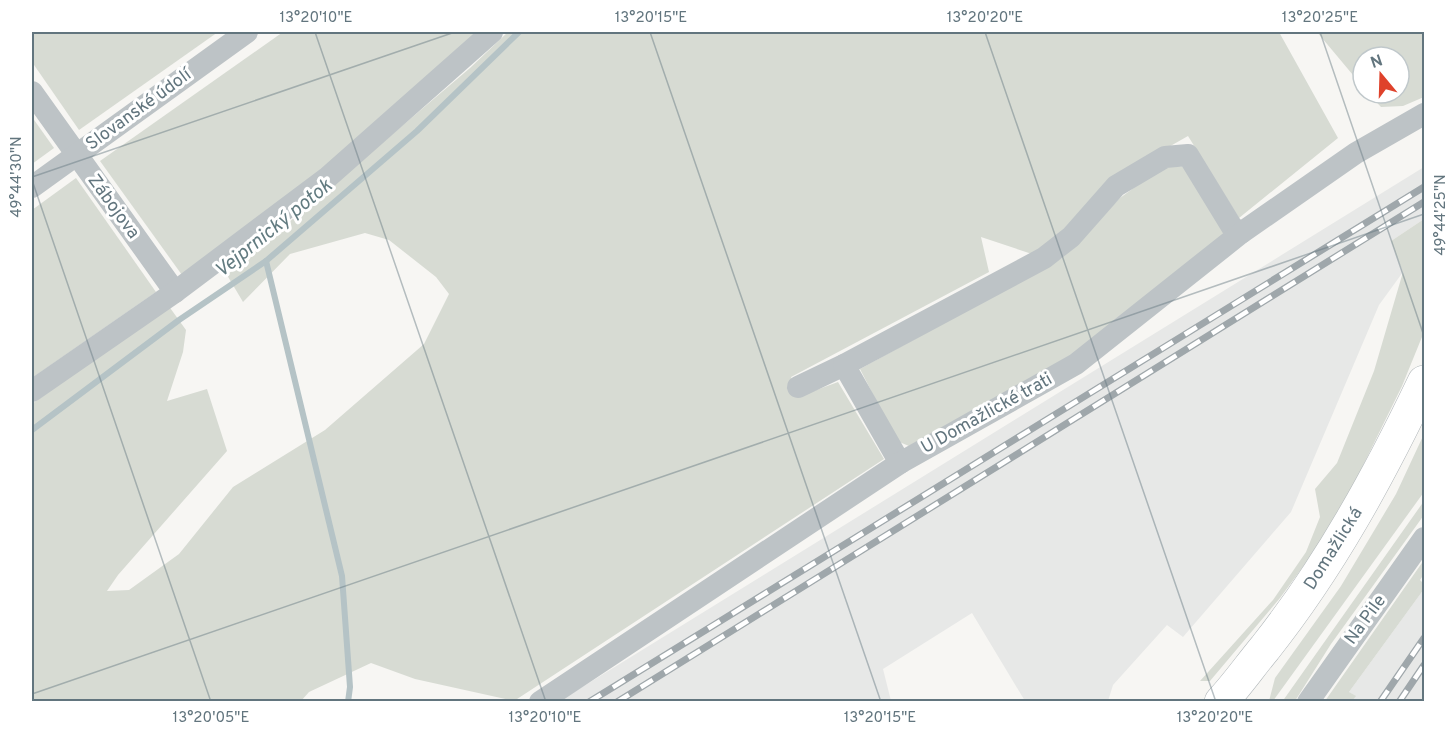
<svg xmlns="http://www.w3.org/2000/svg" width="1456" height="733" font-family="Overpass,sans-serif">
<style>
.built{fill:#e7e8e7}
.green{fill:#d7dbd3}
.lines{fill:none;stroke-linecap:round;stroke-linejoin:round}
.stream{stroke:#b5c3c6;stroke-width:6}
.primary-casing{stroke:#b1b7ba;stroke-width:34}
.minor{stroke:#bdc3c6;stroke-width:22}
.primary{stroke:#fff;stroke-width:33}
.rail-casing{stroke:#9fa7ab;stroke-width:7}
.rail{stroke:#fff;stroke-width:4.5;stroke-dasharray:14;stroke-linecap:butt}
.ticks{fill:none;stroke:#62757e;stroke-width:1.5;stroke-opacity:0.45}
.labels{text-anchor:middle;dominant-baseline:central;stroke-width:6;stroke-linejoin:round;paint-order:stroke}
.street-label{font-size:18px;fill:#62757e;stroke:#fff}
.water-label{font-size:20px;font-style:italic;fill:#627b80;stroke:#fff}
.neatline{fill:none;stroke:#62757e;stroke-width:2}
.ticks-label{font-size:15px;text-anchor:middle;fill:#62757e}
</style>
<rect width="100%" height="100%" fill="#f7f6f3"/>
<g class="built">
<polygon points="1424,167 1424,219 1391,241 1403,272 1379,305 1291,512 1183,637 1167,625 1113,685 1108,701 1025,701 972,613 883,669 891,701 558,702"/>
<polygon points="1424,589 1424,701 1352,701 1355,696 1349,692"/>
</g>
<g class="green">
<polygon points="32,32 218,32 79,130 32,62"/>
<polygon points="283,32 476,32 382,123 182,275 100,161"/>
<polygon points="508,32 1279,32 1338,138 1239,218 1188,136 1144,161 1035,255 981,237 989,272 791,377 800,396 838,382 884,459 514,701 415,679 371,663 309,692 301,701 32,701 32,404 168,305 186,330 183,352 167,401 207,389 227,451 118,575 107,591 129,590 179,554 233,487 325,430 424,344 449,294 436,277 389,240 365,233 290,254 243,302 227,275 470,68"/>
<polygon points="1317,32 1424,32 1424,97 1403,106 1381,107 1368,93 1399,93 1399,57 1363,57 1363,87"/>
<polygon points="32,117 54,148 32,164"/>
<polygon points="1165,165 1186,167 1224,224 1223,238 1073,355 909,446 897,441 860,369 1062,258 1120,198"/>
<polygon points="76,178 156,292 32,378 32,210"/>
<polygon points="1424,219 1424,332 1402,386 1349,494 1313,553 1280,598 1210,681 1200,681 1273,600 1306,552 1320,517 1315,489 1337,463 1374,371 1403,272 1391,241"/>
<polygon points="1424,434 1424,492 1273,701 1269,701 1275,678 1341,586 1396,494"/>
<polygon points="1424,501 1424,515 1331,644 1295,701 1282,702"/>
<polygon points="1424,560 1424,574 1420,580 1424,584 1424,589 1349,692 1356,696 1352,701 1325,701"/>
</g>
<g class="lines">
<g class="stream">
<polyline points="266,261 342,576 350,687 348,702"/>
<polyline points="32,430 179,320 266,261 417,131 519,32"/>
</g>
<defs>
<path id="primary" d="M1221 702C1237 685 1250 666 1265 648 1330 566 1379 476 1424 382"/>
</defs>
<use href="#primary" class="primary-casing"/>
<g class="minor">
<polyline points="32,92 175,292"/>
<polyline points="32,187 247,32"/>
<polyline points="798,387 844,365"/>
<polyline points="32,391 175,292 328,177 492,32"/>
<polyline points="900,463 844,365 1044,258 1071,237 1116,186 1165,157 1188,155 1232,227 1241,233"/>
<polyline points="540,702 900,463 1076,364 1241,233 1356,153 1424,114"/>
<polyline points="1308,702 1424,538"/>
</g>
<use href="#primary" class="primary"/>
<defs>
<g id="rail">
<polyline points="589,702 1424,187"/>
<polyline points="617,702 1424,202"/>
<polyline points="1380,702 1424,638"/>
<polyline points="1399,702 1424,665"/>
</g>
</defs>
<use href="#rail" class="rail-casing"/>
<use href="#rail" class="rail"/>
</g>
<path class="ticks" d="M315 32 546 702M650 32 881 702M985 32 1216 702M1320 32 1424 336M32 177 455 32M32 180 211 702M32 694 1424 214"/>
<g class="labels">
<g class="street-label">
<text transform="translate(139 110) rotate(-36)">Slovanské údolí</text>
<text transform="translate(113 207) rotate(54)">Zábojova</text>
<text transform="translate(987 414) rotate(-29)">U Domažlické trati</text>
<text transform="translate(1334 549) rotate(-58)">Domažlická</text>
<text transform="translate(1366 620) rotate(-54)">Na Pile</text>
</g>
<g class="water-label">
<text transform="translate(274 229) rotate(-39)">Vejprnický potok</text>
</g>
</g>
<rect width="1456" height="733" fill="none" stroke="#ffffff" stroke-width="66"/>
<g transform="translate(1381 75) rotate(341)"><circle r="28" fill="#ffffff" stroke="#c0c8cb" stroke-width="1.5"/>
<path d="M0-4.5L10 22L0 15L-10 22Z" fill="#df422b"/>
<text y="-9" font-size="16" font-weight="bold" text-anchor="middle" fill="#62757e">N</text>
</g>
<rect x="33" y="33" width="1390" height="667" class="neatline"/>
<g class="ticks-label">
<text x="316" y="22">13°20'10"E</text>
<text x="651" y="22">13°20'15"E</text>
<text x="985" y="22">13°20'20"E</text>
<text x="1320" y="22">13°20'25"E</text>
<text transform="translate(16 177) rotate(-90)" y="5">49°44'30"N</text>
<text transform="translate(1440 215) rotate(-90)" y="5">49°44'25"N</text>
<text x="211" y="722">13°20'05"E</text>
<text x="545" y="722">13°20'10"E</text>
<text x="880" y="722">13°20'15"E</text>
<text x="1215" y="722">13°20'20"E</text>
</g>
</svg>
